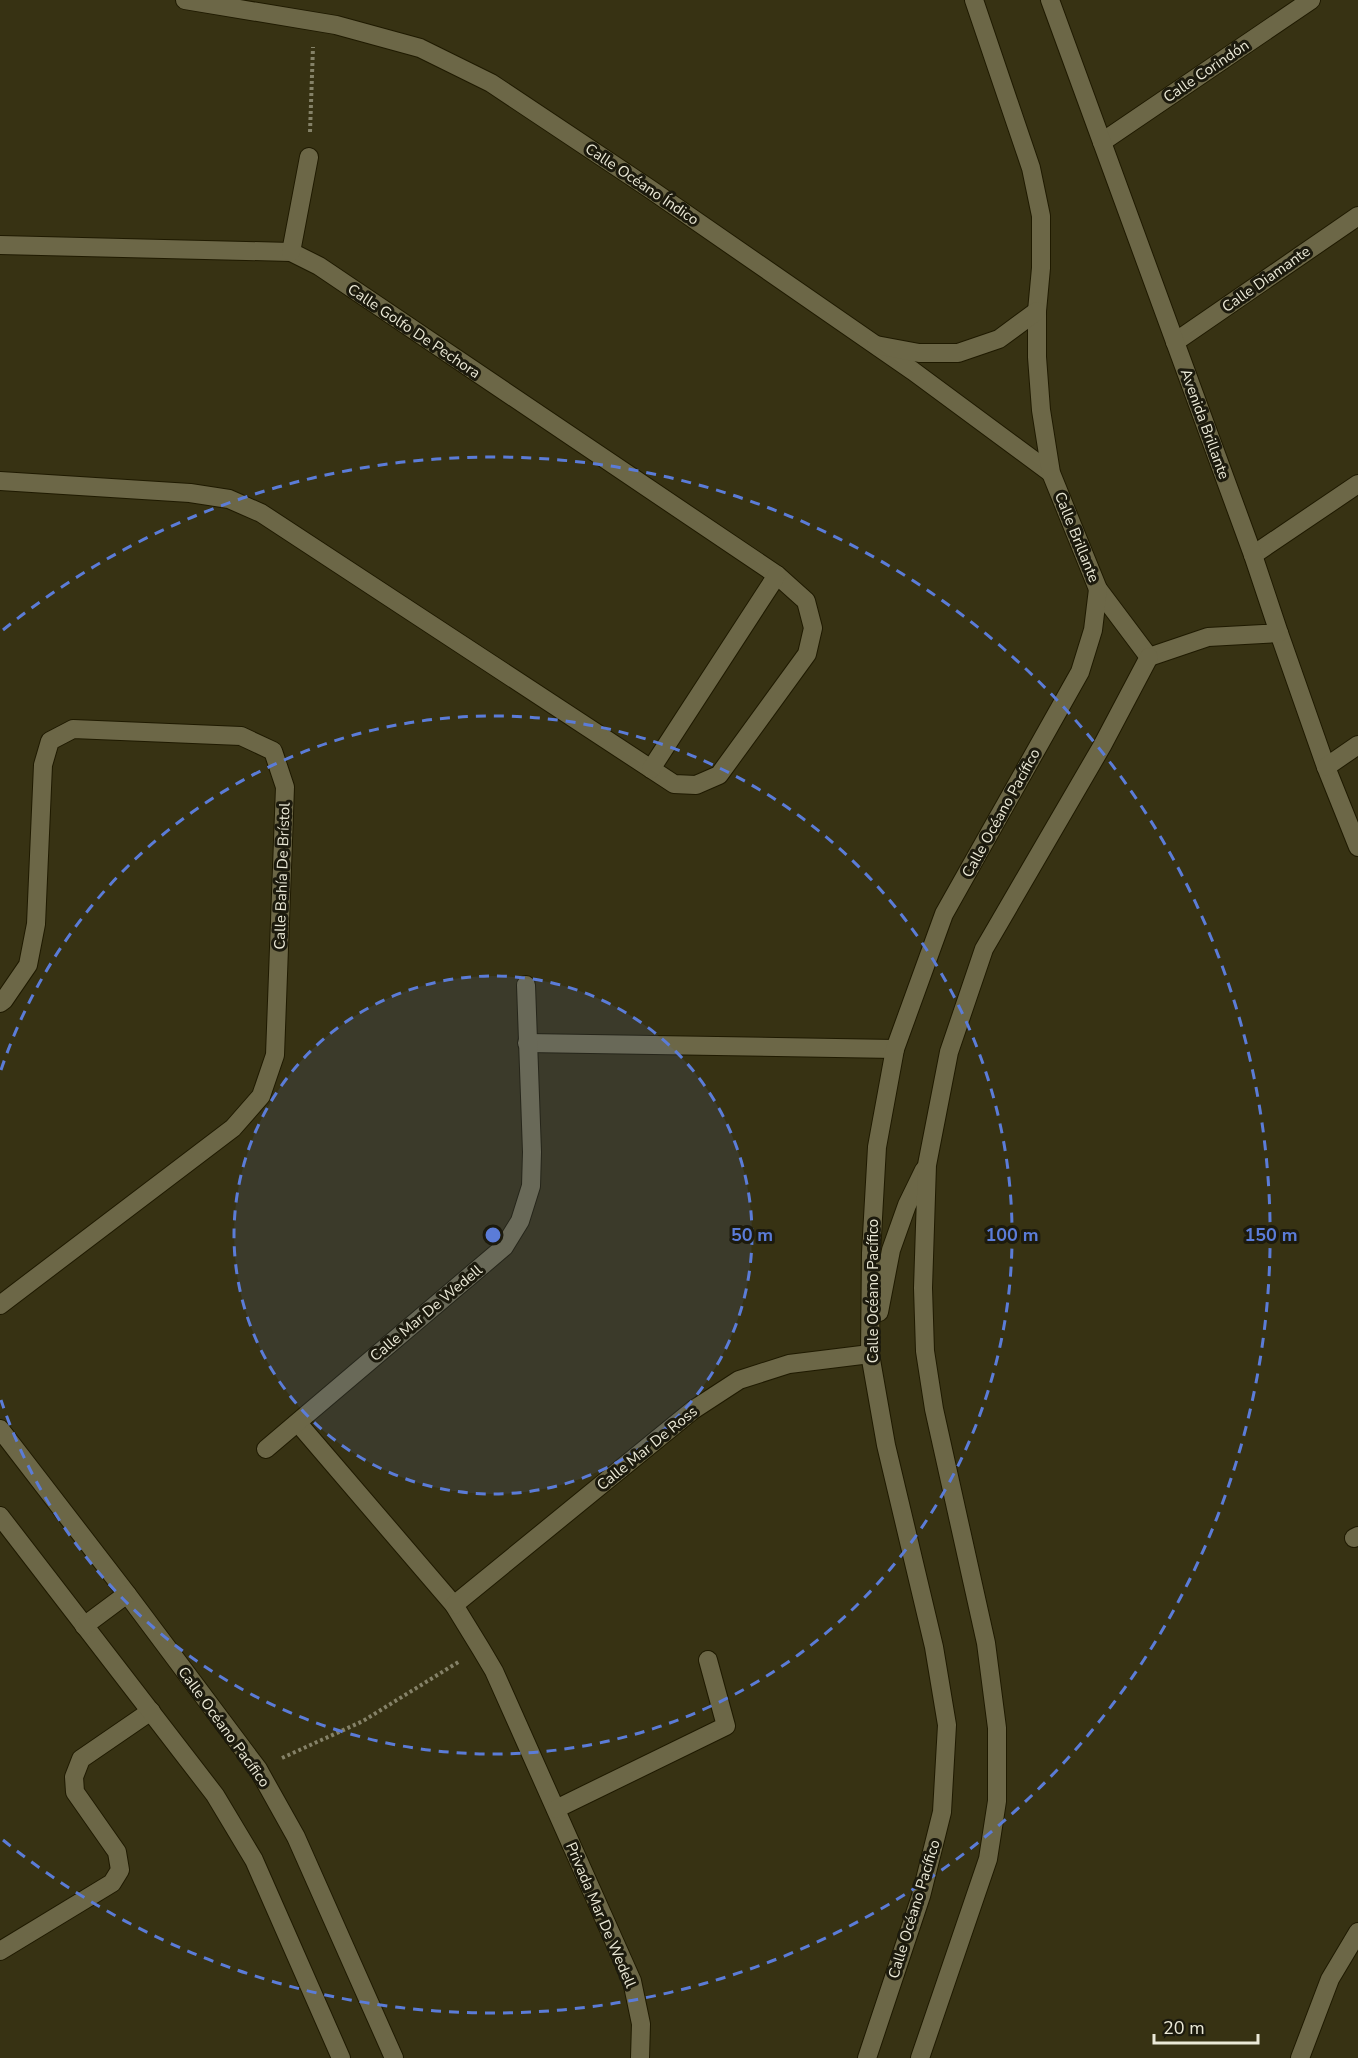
<svg xmlns="http://www.w3.org/2000/svg" width="1358" height="2058" font-family="'Nunito Sans',sans-serif">
<style>
.lines{fill:none;stroke-linecap:round;stroke-linejoin:round}
.lane-casing{stroke:#1f1a00;stroke-width:20}
.street-casing{stroke:#1f1a00;stroke-width:20}
.secondary-casing{stroke:#1f1a00;stroke-width:20}
.path{stroke:#858268;stroke-width:4;stroke-dasharray:3 3;stroke-linecap:butt}
.lane{stroke:#6c6747;stroke-width:18}
.street{stroke:#6c6747;stroke-width:18}
.secondary{stroke:#6c6747;stroke-width:18}
.ring{fill:none;stroke:#5b7cd8;stroke-width:3;stroke-dasharray:10 8}
.labels{text-anchor:middle;dominant-baseline:central;stroke-width:6;stroke-linejoin:round;paint-order:stroke}
.street-label{font-size:15px;fill:#ebe9d7;stroke:#1c1a0d}
.centre{fill:#5b7cd8;stroke:#1c1a0d;stroke-width:3}
.ring-label{font-size:18px;text-anchor:middle;font-weight:bold;fill:#5b7cd8;stroke:#1c1a0d;stroke-width:6;stroke-linejoin:round;paint-order:stroke}
</style>
<rect width="100%" height="100%" fill="#373213"/>
<g class="lines">
<defs>
<polyline id="lane" points="0,1951 112,1883 120,1870 117,1852 75,1792 74,1777 81,1759 151,1711"/>
<g id="street">
<polyline points="185,0 336,25 420,48 491,83 650,189 913,371 1051,473"/>
<polyline points="1102,142 1311,0"/>
<polyline points="0,245 291,252 319,266 777,575 806,601 813,628 807,654 719,775 696,785 674,784 261,513 229,499 190,493 0,481"/>
<polyline points="291,252 309,157"/>
<polyline points="1175,342 1358,216"/>
<polyline points="1253,555 1358,484"/>
<polyline points="1279,633 1326,767 1358,847"/>
<polyline points="1326,767 1358,745"/>
<polyline points="651,769 777,575"/>
<polyline points="0,1003 4,1000 28,965 36,924 43,765 50,741 73,729 241,736 273,751 285,787 275,1055 261,1096 233,1128 0,1305"/>
<polyline points="527,1043 895,1049"/>
<polyline points="298,1423 454,1605 481,1649 494,1671 632,1981 641,2024 640,2058"/>
<polyline points="266,1449 504,1247 520,1221 531,1186 532,1152 526,985"/>
<polyline points="1354,1538 1358,1536"/>
<polyline points="454,1605 693,1410 739,1380 789,1364 870,1354"/>
<polyline points="556,1809 726,1726 708,1660"/>
<polyline points="1300,2058 1330,1979 1358,1932"/>
</g>
<g id="secondary">
<polyline points="974,0 1031,168 1041,216 1041,268 1037,311 1037,357 1041,410 1051,473 1098,589 1149,657"/>
<polyline points="1050,0 1253,555 1279,633 1208,637 1149,657"/>
<polyline points="876,345 919,353 958,353 999,339 1037,311"/>
<polyline points="879,1312 891,1250 907,1205 924,1170"/>
<polyline points="0,1429 127,1594 258,1769 296,1837 394,2058"/>
<polyline points="0,1516 215,1795 254,1860 341,2058"/>
<polyline points="84,1626 127,1594"/>
<polyline points="867,2058 921,1896 942,1812 947,1725 934,1647 886,1445 870,1354 871,1253 877,1147 895,1049 944,914 1080,672 1093,630 1098,589"/>
<polyline points="920,2058 988,1859 997,1801 997,1728 986,1643 934,1409 925,1351 923,1288 927,1165 949,1052 984,949 1102,746 1149,657"/>
</g>
</defs>
<use href="#lane" class="lane-casing"/>
<use href="#street" class="street-casing"/>
<use href="#secondary" class="secondary-casing"/>
<g class="path">
<polyline points="310,132 313,47"/>
<polyline points="282,1758 363,1721 460,1661"/>
</g>
<use href="#lane" class="lane"/>
<use href="#street" class="street"/>
<use href="#secondary" class="secondary"/>
</g>
<circle cx="493" cy="1235" r="259" fill="#5b7cd8" fill-opacity=".12"/>
<g class="ring">
<circle cx="493" cy="1235" r="259"/>
<path d="M1 1070A519 519 0 1 1 1 1400"/>
<path d="M3 630A778 778 0 1 1 3 1840"/>
</g>
<g class="labels">
<g class="street-label">
<text transform="translate(1206 71) rotate(-34)">Calle Corindón</text>
<text transform="translate(642 184) rotate(34)">Calle Océano Índico</text>
<text transform="translate(1266 279) rotate(-35)">Calle Diamante</text>
<text transform="translate(414 331) rotate(34)">Calle Golfo De Pechora</text>
<text transform="translate(1205 424) rotate(70)">Avenida Brillante</text>
<text transform="translate(1077 537) rotate(68)">Calle Brillante</text>
<text transform="translate(1001 813) rotate(-61)">Calle Océano Pacífico</text>
<text transform="translate(282 876) rotate(-88)">Calle Bahía De Brístol</text>
<text transform="translate(873 1291) rotate(-90)">Calle Océano Pacífico</text>
<text transform="translate(426 1313) rotate(-40)">Calle Mar De Wedell</text>
<text transform="translate(647 1448) rotate(-39)">Calle Mar De Ross</text>
<text transform="translate(224 1727) rotate(54)">Calle Océano Pacífico</text>
<text transform="translate(914 1909) rotate(-73)">Calle Océano Pacífico</text>
<text transform="translate(601 1915) rotate(67)">Privada Mar De Wedell</text>
</g>
</g>
<circle cx="493" cy="1235" r="9" class="centre"/>
<g class="ring-label">
<text x="752" y="1241">50 m</text>
<text x="1012" y="1241">100 m</text>
<text x="1271" y="1241">150 m</text>
</g>
<path d="M1154 2034v9h104v-9" fill="none" stroke="#ebe9d7" stroke-width="3"/>
<text x="1163" y="2034" font-size="18" fill="#ebe9d7" stroke="#1c1a0d" stroke-width="4.5" paint-order="stroke">20 m</text>
</svg>
